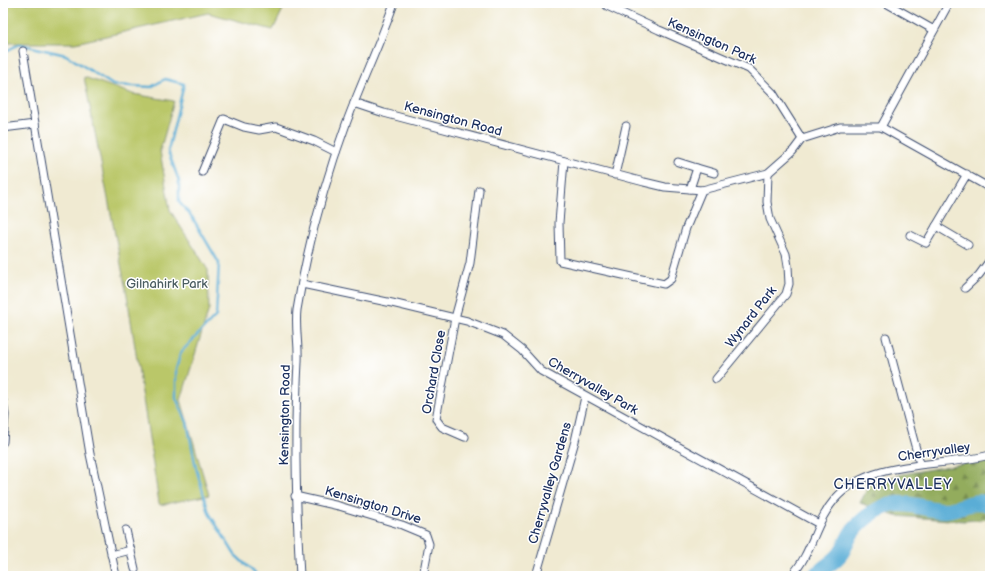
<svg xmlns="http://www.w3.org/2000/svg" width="993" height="579" font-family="'Balsamiq Sans',sans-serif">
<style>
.green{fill:#bac769;stroke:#6a7b64}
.forest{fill:url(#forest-firs);stroke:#576e5e}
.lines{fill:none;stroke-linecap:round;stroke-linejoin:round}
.stream{stroke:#5aadd6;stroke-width:2.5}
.river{stroke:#5aadd6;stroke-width:16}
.street-casing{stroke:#3b4b6f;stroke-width:9}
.street{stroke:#fff;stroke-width:7}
.labels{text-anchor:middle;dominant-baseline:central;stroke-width:3;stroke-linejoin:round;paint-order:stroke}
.street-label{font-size:13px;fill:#1b2f5e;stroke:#fff}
.park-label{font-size:13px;fill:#4b5d61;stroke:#fff}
.neighbourhood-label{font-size:14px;letter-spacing:1px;fill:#1b2f5e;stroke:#fff}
</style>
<defs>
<pattern id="forest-firs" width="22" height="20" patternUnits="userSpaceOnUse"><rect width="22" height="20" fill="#93ac5d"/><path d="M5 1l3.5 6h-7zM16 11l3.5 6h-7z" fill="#778c50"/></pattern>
</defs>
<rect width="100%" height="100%" fill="#fff"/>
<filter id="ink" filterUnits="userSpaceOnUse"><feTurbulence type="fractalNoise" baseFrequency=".025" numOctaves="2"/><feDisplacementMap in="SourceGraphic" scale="8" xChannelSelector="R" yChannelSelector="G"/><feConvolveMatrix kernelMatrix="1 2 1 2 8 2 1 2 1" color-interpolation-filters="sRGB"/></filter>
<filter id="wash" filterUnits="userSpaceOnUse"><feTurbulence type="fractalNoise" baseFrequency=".012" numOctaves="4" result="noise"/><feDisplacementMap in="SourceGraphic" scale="16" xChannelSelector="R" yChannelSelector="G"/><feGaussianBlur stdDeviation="0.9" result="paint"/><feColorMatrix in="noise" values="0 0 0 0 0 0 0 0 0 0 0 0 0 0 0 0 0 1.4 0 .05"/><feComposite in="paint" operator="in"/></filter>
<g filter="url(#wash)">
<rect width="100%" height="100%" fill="#f0ead2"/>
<g class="green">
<polygon points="3,3 286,3 273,30 208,13 75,43 3,43"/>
<polygon points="84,77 133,94 174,101 160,151 170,210 208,270 209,309 181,400 209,495 160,505 159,503 127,295"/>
</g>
<polygon class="forest" points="990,459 990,519 964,521 895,516 860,503 870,483 903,474"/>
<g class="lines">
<polyline class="stream" points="3,53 19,44 66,55 113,85 151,87 165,79 184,84 168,151 179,181 179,202 192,217 219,263 216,316 181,352 176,369 176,398 187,422 196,468 209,513 235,555 258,576"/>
<path class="river" d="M816 576C823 567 835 562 841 553 845 547 848 538 852 532 863 518 880 505 898 504 915 503 930 511 946 510 962 509 975 497 990 505"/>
</g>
</g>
<g filter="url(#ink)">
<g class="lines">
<defs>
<g id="street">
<polyline points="886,3 934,30"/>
<polyline points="607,6 659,30 749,69 773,93 802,139"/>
<polyline points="23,51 90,454 116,576"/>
<polyline points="354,103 384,113 644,182 665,187 702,190 768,173 793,151 802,139 840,127 881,127 990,188"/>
<polyline points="881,127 949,3"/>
<polyline points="3,128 35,124"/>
<polyline points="564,161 559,223 560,261 664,284 671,279 686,228 702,190"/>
<polyline points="678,162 697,168 690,189"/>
<polyline points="697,168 714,173"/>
<polyline points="202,172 224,119 244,127 259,130 276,127 314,141 336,152"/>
<polyline points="615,175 626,126"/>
<polyline points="936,226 968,245"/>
<polyline points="910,235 926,243 967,174"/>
<polyline points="302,284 392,303 467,321 503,335 522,350 541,371 819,524"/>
<polyline points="965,288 979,275 990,260"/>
<polyline points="886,337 920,464"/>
<polyline points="716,379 786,294 789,284 788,266 786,254 770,219 767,202 768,173"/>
<polyline points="3,401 5,415 3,442"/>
<polyline points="465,437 442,427 436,419 455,318 470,263 479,190"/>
<polyline points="295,496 339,506 402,525 426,535 429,544 423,576"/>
<polyline points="126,530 135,569"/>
<polyline points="111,555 131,550"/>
<path d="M300 576C296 504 294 433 298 362 299 345 295 327 297 310 307 247 324 184 346 124 361 83 380 44 394 3"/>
<polyline points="536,576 575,441 585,397"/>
<path d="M791 576C812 554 815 522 835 499 871 458 942 468 990 455"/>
</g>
</defs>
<use href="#street" class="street-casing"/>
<use href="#street" class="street"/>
</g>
</g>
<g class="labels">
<g class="street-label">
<text transform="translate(712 41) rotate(24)">Kensington Park</text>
<text transform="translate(453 119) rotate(15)">Kensington Road</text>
<text transform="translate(751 317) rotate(-52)">Wynard Park</text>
<text transform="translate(434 372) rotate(-80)">Orchard Close</text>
<text transform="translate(593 386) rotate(30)">Cherryvalley Park</text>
<text transform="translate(285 415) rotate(-89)">Kensington Road</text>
<text transform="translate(934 452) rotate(-8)">Cherryvalley</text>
<text transform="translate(550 483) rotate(-74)">Cherryvalley Gardens</text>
<text transform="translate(373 505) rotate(17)">Kensington Drive</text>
</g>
<g class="park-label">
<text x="167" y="284">Gilnahirk Park</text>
</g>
<g class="neighbourhood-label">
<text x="893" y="484">CHERRYVALLEY</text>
</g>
</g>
<rect width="993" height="579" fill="none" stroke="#fff" stroke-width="16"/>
</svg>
